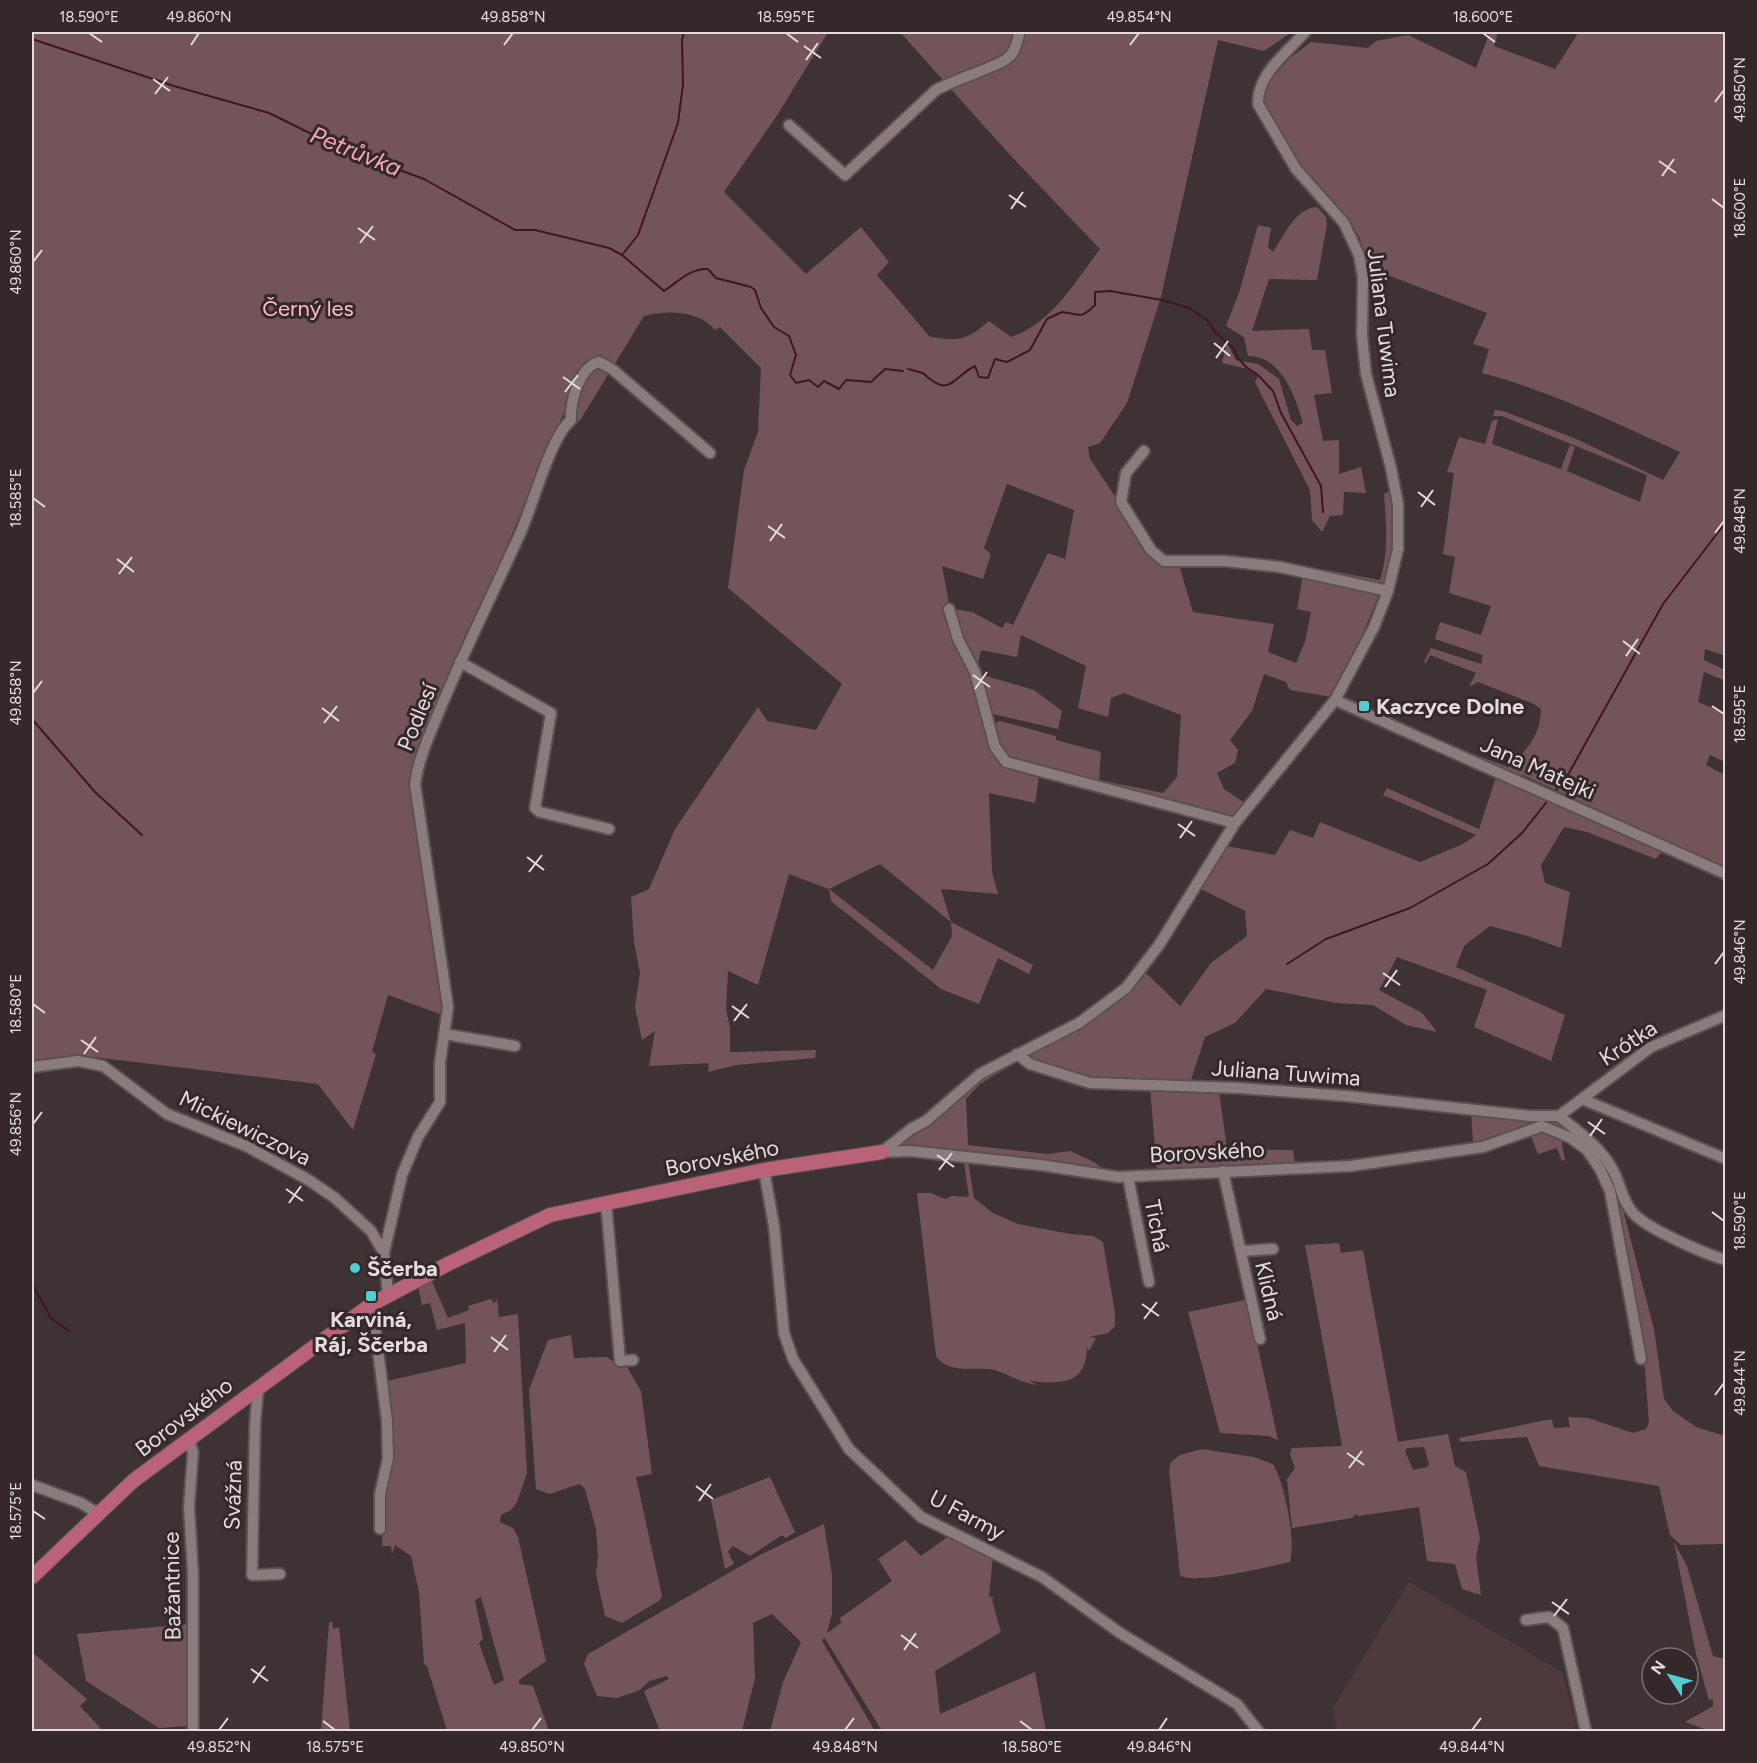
<svg xmlns="http://www.w3.org/2000/svg" width="1757" height="1763" font-family="Figtree,sans-serif">
<style>
.built{fill:#4e3a3d}
.green{fill:#735559;fill-rule:evenodd}
.lines{fill:none;stroke-linecap:round;stroke-linejoin:round}
.stream{stroke:#411620;stroke-width:2}
.minor-casing{stroke:#5b5052;stroke-width:14}
.major-casing{stroke:#5b5052;stroke-width:16}
.minor{stroke:#8a7b7d;stroke-width:10}
.major{stroke:#ba6277;stroke-width:14}
.ticks{fill:none;stroke:#e3dbdc;stroke-width:2}
.poi-dot{fill:#52cdd0;stroke:#35282a;stroke-width:2}
.labels{text-anchor:middle;dominant-baseline:central;stroke-width:6;stroke-linejoin:round;paint-order:stroke}
.park-label{font-size:22px;fill:#ffbcc7;stroke:#35282a}
.street-label{font-size:22px;fill:#e3dbdc;stroke:#35282a}
.poi-label{font-size:22px;font-weight:bold;fill:#e3dbdc;stroke:#35282a;text-anchor:start}
.water-label{font-size:24px;font-style:italic;fill:#f7a6b3;stroke:#35282a}
.neatline{fill:none;stroke:#e3dbdc;stroke-width:2}
.ticks-label{font-size:15px;text-anchor:middle;fill:#e3dbdc}
</style>
<rect width="100%" height="100%" fill="#3f3234"/>
<polygon class="built" points="1409,1582 1562,1672 1576,1723 1571,1731 1337,1731 1333,1708"/>
<g class="green">
<path d="M32 32H828L778 114 724 192 806 274 861 227 889 262 877 275 930 337C959 341 966 341 989 321L1011 337C1052 323 1075 282 1100 249L1010 155 900 32H1292L1264 51 1218 40 1161 297 1127 403 1100 443 1088 447 1090 459 1151 550 1179 565 1193 612 1274 624 1268 652 1296 663 1305 642 1311 612 1297 609 1303 575 1380 592 1356 650 1332 697 1290 690 1286 682 1264 674 1252 711 1230 740 1238 750 1235 763 1217 773 1224 789 1245 803 1232 819 1012 761 1000 754 994 732 997 722 1000 721 1056 736V740L1101 752 1099 780 1163 793 1177 777 1181 715 1124 693 1111 698 1108 717 1078 708 1086 666 1021 635 1017 657 981 650 975 679 997 759 1009 767 1039 777 1035 803 989 793 992 872 998 894 941 889 951 922 1033 965 1029 974 998 958 979 1004 941 989 831 901 829 889 789 874 758 985 728 971 726 1009 730 1028V1052L816 1050 815 1058 736 1065 708 1072 709 1063 649 1066 655 1031 642 1040 635 1007 640 973 634 942 631 897 649 889 675 829 758 707 767 721 816 730 842 684 728 588 744 470 758 432 761 368 720 327 715 330C699 310 667 310 644 316L579 422 563 414 413 766 448 1017 388 995 372 1052 376 1054 353 1130 318 1084 93 1057 32 1065ZM1007 484 1074 510 1065 559 1048 553 1013 625 1006 622 1002 628 972 612 954 609 951 614 942 566 983 579 991 554 984 548ZM880 864 951 922 952 936 933 970 829 889Z"/>
<path d="M1490 32H1498L1494 46 1555 69 1579 32H1725L1726 656 1705 649 1704 660 1725 670 1726 681 1704 672 1698 702 1725 713V762L1710 755 1706 765 1725 775V868L1523 775 1521 778 1442 743 1508 767C1528 749 1540 737 1541 709L1534 704 1478 682 1469 687 1476 673 1430 655 1426 663 1424 662 1431 648 1481 664 1483 655 1435 639 1440 622 1481 635 1491 606 1449 593 1455 557 1443 554 1454 473 1447 472 1459 437 1485 444 1492 421 1498 419 1492 444 1561 469 1570 445 1575 447 1567 471 1640 502 1647 475 1502 416H1493L1495 410 1503 411 1574 438 1663 480 1680 452C1615 423 1551 391 1482 373L1489 349 1473 344 1487 313 1369 268 1359 236 1308 177 1268 116 1264 97 1269 81 1291 57 1311 42 1368 48 1376 41 1408 35 1476 68Z"/>
<path d="M1317 207 1326 217 1327 224 1317 280 1269 279 1252 331 1309 329 1312 350H1325L1332 393 1314 395 1323 441 1339 440V474L1361 467 1366 493 1344 492 1343 515 1330 516 1322 532 1312 520 1310 490 1255 382 1258 377 1252 370 1222 363 1227 343 1236 360 1258 364 1279 379 1291 420 1297 426 1303 423C1295 395 1281 356 1248 356L1244 337 1226 326 1239 293 1258 225 1271 228 1268 247 1273 252C1284 236 1295 208 1317 207Z"/>
<path d="M1390 491C1393 523 1396 554 1386 585L1383 587 1308 570 1309 567 1380 580C1389 552 1386 523 1384 494Z"/>
<polygon points="986,676 1034,690 1062,711 1058,729 993,714 983,680"/>
<polygon points="1496,777 1663,850 1656,859 1587,832 1564,827 1541,865 1545,883 1570,892 1561,948 1528,936 1490,926 1464,946 1456,967 1565,1015 1551,1061 1474,1027 1487,990 1397,957 1379,990 1422,1013 1437,1032 1406,1025 1373,1005 1336,1003 1266,989 1235,1023 1205,1037 1191,1080 1088,1079 1031,1061 1026,1055 1075,1030 1114,1004 1145,972 1180,1006 1211,963 1247,936 1245,911 1201,889 1226,846 1275,855 1290,830 1313,838 1320,822 1420,862 1463,844 1476,835 1383,795 1387,788 1479,829"/>
<path d="M1020 1060 980 1084 966 1099 968 1145 1048 1154 1070 1151 1094 1162 1106 1172 896 1146C942 1124 966 1078 1020 1060Z"/>
<polygon points="1150,1087 1219,1091 1227,1149 1293,1150 1295,1165 1157,1172"/>
<path d="M1471 1113 1560 1121 1605 1162 1619 1195C1594 1178 1576 1118 1540 1124 1517 1127 1497 1144 1473 1141Z"/>
<polygon points="1548,1128 1560,1135 1565,1160 1562,1161 1557,1148 1538,1154 1530,1134"/>
<path d="M968 1161 974 1198 993 1213 1018 1224 1070 1234 1093 1236 1103 1242 1115 1313V1326L1108 1333 1089 1337 1096 1338 1089 1351 1087 1347C1087 1386 1058 1384 1029 1381L1037 1385 1031 1384C1018 1381 1007 1374 995 1370 977 1366 948 1375 936 1356L917 1193H931L945 1199 952 1196 969 1197 964 1162Z"/>
<polygon points="1616,1204 1623,1210 1654,1329 1664,1399 1673,1411 1696,1427 1725,1436 1725,1544 1681,1545 1670,1535 1659,1486 1539,1466 1527,1437 1460,1442 1459,1438 1546,1420 1552,1420 1554,1428 1570,1427 1568,1417 1588,1418 1633,1433 1646,1429 1649,1423 1645,1370"/>
<path d="M1339 1243 1341 1253 1363 1250 1398 1442 1448 1434 1455 1466 1466 1472 1480 1538 1476 1557 1481 1595 1462 1589 1455 1564 1427 1561 1419 1507 1359 1516 1356 1514 1352 1518 1292 1528 1287 1479 1295 1468 1290 1454 1292 1448 1342 1446 1305 1245ZM1424 1447 1429 1464 1427 1467 1413 1470 1405 1451 1407 1448Z"/>
<path d="M431 1279 448 1318 469 1310 468 1306 491 1299 494 1304 497 1298 499 1317 518 1314 527 1473 517 1502 511 1510 501 1515 500 1522 513 1528 518 1537 546 1661 519 1680V1684L533 1686 549 1731H447L427 1666 424 1664 419 1592 411 1556 395 1545 392 1554 391 1546H382L387 1381 466 1363 465 1323 437 1330 430 1303 422 1305 418 1286ZM481 1597 504 1680 494 1685 479 1643 483 1639 475 1600Z"/>
<polygon points="1245,1300 1248,1301 1278,1440 1269,1436 1220,1433 1188,1312"/>
<polygon points="571,1335 574,1358 607,1357 618,1365 626,1365 641,1391 652,1474 636,1477 662,1596 659,1601 622,1623 605,1616 596,1574 598,1556 596,1529 585,1489 580,1484 549,1494 536,1489 529,1390 548,1340"/>
<path d="M1202 1449 1254 1457 1273 1464C1285 1484 1296 1540 1290 1562 1271 1566 1193 1586 1180 1575L1169 1470 1171 1462 1180 1455Z"/>
<polygon points="770,1477 795,1532 786,1538 782,1535 750,1556 733,1546 728,1551 734,1564 725,1569 711,1500"/>
<polygon points="824,1524 832,1575 832,1614 827,1633 841,1623 840,1618 892,1581 878,1559 905,1540 921,1556 949,1536 993,1555 989,1597 994,1597 992,1600 1001,1632 935,1671 940,1714 1035,1672 1046,1731 882,1731 824,1637 822,1641 875,1731 770,1731 783,1682 801,1642 772,1614 753,1623 755,1678 742,1731 660,1731 644,1691 669,1679 667,1676 649,1681 640,1690 617,1698 597,1696 584,1664 588,1654 760,1555"/>
<polygon points="1674,1542 1687,1566 1713,1656 1725,1659 1725,1731 1710,1731 1685,1722 1713,1706 1713,1699 1709,1700 1696,1654"/>
<polygon points="332,1621 333,1629 339,1627 350,1731 321,1731 329,1623"/>
<polygon points="189,1624 189,1726 159,1728 86,1681 77,1634"/>
<polygon points="32,1652 87,1699 80,1706 103,1731 32,1731"/>
</g>
<g class="lines">
<g class="stream">
<path d="M32 39 174 86 269 113 340 148 424 179 515 230H535L609 248 622 255 664 291C678 282 690 268 708 269L716 278 751 287 755 290 761 308 774 327 789 336 796 355 790 375 796 383 809 380 818 387 824 381 839 389 846 380 871 382 885 369 903 371"/>
<polyline points="622,255 638,235 678,123 683,84 682,40 684,32"/>
<path d="M908 369 923 373C950 399 951 378 975 366L979 377 988 378 995 359 1007 362 1030 350 1047 319 1062 312C1080 314 1080 320 1095 305V292L1110 291 1162 300 1189 308 1207 320 1216 333 1234 349 1237 357 1246 367 1258 375 1273 391 1281 413 1321 486 1323 512"/>
<polyline points="32,719 95,792 142,835"/>
<polyline points="1553,794 1569,773 1663,604 1726,522"/>
<polyline points="1287,964 1326,939 1410,908 1488,864 1523,832 1549,799"/>
<polyline points="32,1284 51,1318 70,1332"/>
</g>
<defs>
<g id="minor">
<path d="M789 125 845 175 936 90C953 80 1000 66 1009 57 1016 51 1017 40 1020 32"/>
<polyline points="1144,451 1126,473 1121,502 1151,550 1164,561 1225,561 1280,567 1388,591"/>
<polyline points="949,609 958,639 975,672 995,747 1006,762 1235,823"/>
<polyline points="460,662 551,713 535,808 540,812 609,829"/>
<polyline points="1335,700 1726,874"/>
<polyline points="444,1034 515,1046"/>
<polyline points="1017,1054 1030,1064 1090,1083 1239,1088 1346,1096 1530,1116 1559,1116"/>
<polyline points="32,1067 78,1061 103,1066 167,1114 246,1146 307,1179 335,1198 371,1231 384,1253 388,1295"/>
<polyline points="1582,1099 1726,1159"/>
<path d="M1559 1116C1579 1132 1602 1148 1614 1172 1621 1186 1623 1203 1634 1214 1648 1229 1705 1254 1726 1260"/>
<polyline points="1559,1116 1651,1047 1726,1015"/>
<path d="M882 1152 911 1129 926 1121 980 1074 1079 1023 1126 988 1159 945 1235 823 1335 700 1374 627 1388 591 1398 549V504L1391 468 1366 374 1362 335 1363 277 1359 255 1344 223 1296 169 1258 104C1257 74 1287 53 1305 32"/>
<polyline points="882,1152 910,1151 1040,1165 1118,1177 1351,1166 1483,1147 1542,1126 1571,1138 1587,1150 1600,1169 1610,1191 1641,1359"/>
<polyline points="764,1170 774,1226 784,1333 793,1359 849,1449 921,1517 1042,1577 1120,1633 1237,1704 1259,1732"/>
<polyline points="1223,1171 1260,1339"/>
<polyline points="1128,1177 1149,1282"/>
<polyline points="606,1202 620,1361 633,1360"/>
<polyline points="1241,1251 1273,1249"/>
<path d="M384 1253 402 1175 418 1137 440 1102V1063L448 1007 415 784C419 756 431 732 441 707 465 649 493 593 519 536 532 509 550 437 571 420 570 403 579 367 599 362L612 369 710 453"/>
<polyline points="372,1304 387,1421 388,1458 380,1494 380,1529"/>
<polyline points="258,1389 255,1424 252,1575 280,1574"/>
<polyline points="189,1440 193,1452 189,1507 193,1574 193,1732"/>
<polyline points="32,1485 81,1503 97,1513"/>
<polyline points="1526,1620 1549,1617 1563,1628 1586,1732"/>
</g>
<polyline id="major" points="32,1577 133,1481 372,1304 448,1264 550,1215 764,1170 882,1152"/>
</defs>
<use href="#minor" class="minor-casing"/>
<use href="#major" class="major-casing"/>
<use href="#minor" class="minor"/>
<use href="#major" class="major"/>
</g>
<path class="ticks" d="M89 33 102 42M786 33 798 42M1483 33 1495 42M191 45 199 33M504 45 513 33M1130 45 1139 33M804 46 821 58M806 60 818 43M153 79 170 91M155 94 168 77M1715 102 1724 90M1659 161 1676 173M1662 176 1674 159M1009 195 1026 207M1712 199 1724 208M1011 209 1023 192M358 228 375 240M360 243 373 226M33 262 42 250M1214 343 1230 356M1216 358 1228 341M563 377 580 389M565 392 578 375M1418 492 1435 505M33 498 45 507M1421 507 1433 490M768 526 785 538M1715 533 1724 521M770 541 782 524M117 559 134 572M119 574 132 557M1623 641 1640 654M1626 656 1638 639M973 675 990 687M975 689 987 672M33 693 42 681M1712 706 1724 714M322 708 339 721M324 723 337 706M1178 824 1195 836M1180 838 1192 821M527 857 544 870M529 872 542 855M1715 964 1724 952M1383 973 1400 985M1385 987 1397 970M33 1004 45 1013M732 1006 749 1018M734 1021 747 1004M81 1040 98 1052M84 1054 96 1037M1588 1122 1605 1134M33 1124 42 1112M1590 1136 1602 1119M937 1155 954 1167M939 1170 952 1153M286 1189 303 1201M289 1203 301 1186M1712 1212 1724 1221M1142 1304 1159 1316M1144 1319 1157 1302M491 1337 508 1350M494 1352 506 1335M1715 1395 1724 1383M1347 1453 1364 1465M1349 1468 1362 1451M696 1486 713 1499M699 1501 711 1484M33 1511 45 1519M1552 1602 1569 1614M1554 1616 1567 1599M901 1635 918 1648M904 1650 916 1633M251 1669 268 1681M253 1683 265 1666M323 1721 335 1730M1020 1721 1032 1730M219 1730 228 1718M532 1730 541 1718M845 1730 854 1718M1159 1730 1167 1718M1472 1730 1481 1718"/>
<g class="poi-dot">
<rect x="1358" y="700" width="12" height="12" rx="3"/>
<circle cx="355" cy="1268" r="6"/>
<rect x="365" y="1290" width="12" height="12" rx="3"/>
</g>
<g class="labels">
<g class="park-label">
<text x="308" y="308">Černý les</text>
</g>
<g class="street-label">
<text transform="translate(1384 323) rotate(83)">Juliana Tuwima</text>
<text transform="translate(417 717) rotate(-68)">Podlesí</text>
<text transform="translate(1538 768) rotate(24)">Jana Matejki</text>
<text transform="translate(1628 1043) rotate(-33)">Krótka</text>
<text transform="translate(1286 1073) rotate(4)">Juliana Tuwima</text>
<text transform="translate(245 1128) rotate(26)">Mickiewiczova</text>
<text transform="translate(1207 1152) rotate(-3)">Borovského</text>
<text transform="translate(722 1158) rotate(-11)">Borovského</text>
<text transform="translate(1157 1226) rotate(79)">Tichá</text>
<text transform="translate(1269 1291) rotate(77)">Klidná</text>
<text transform="translate(184 1417) rotate(-37)">Borovského</text>
<text transform="translate(233 1495) rotate(-88)">Svážná</text>
<text transform="translate(967 1515) rotate(28)">U Farmy</text>
<text transform="translate(172 1586) rotate(-91)">Bažantnice</text>
</g>
<g class="poi-label">
<text x="1376" y="706">Kaczyce Dolne</text>
<text x="367" y="1268">Ščerba</text>
<text x="371" y="1319" text-anchor="middle">Karviná,<tspan x="371" dy="25">Ráj, Ščerba</tspan></text>
</g>
<g class="water-label">
<text transform="translate(356 151) rotate(22)">Petrůvka</text>
</g>
</g>
<rect width="1757" height="1763" fill="none" stroke="#35282a" stroke-width="66"/>
<g transform="translate(1670 1676) rotate(306)"><circle r="28" fill="#35282a" stroke="#7b7071" stroke-width="1.5"/>
<path d="M0-4.5L10 22L0 15L-10 22Z" fill="#52cdd0"/>
<text y="-9" font-size="16" font-weight="bold" text-anchor="middle" fill="#e3dbdc">N</text>
</g>
<rect x="33" y="33" width="1691" height="1697" class="neatline"/>
<g class="ticks-label">
<text x="89" y="22">18.590°E</text>
<text x="199" y="22">49.860°N</text>
<text x="513" y="22">49.858°N</text>
<text x="786" y="22">18.595°E</text>
<text x="1139" y="22">49.854°N</text>
<text x="1483" y="22">18.600°E</text>
<text transform="translate(1740 90) rotate(-90)" y="5">49.850°N</text>
<text transform="translate(1740 208) rotate(-90)" y="5">18.600°E</text>
<text transform="translate(16 262) rotate(-90)" y="5">49.860°N</text>
<text transform="translate(16 498) rotate(-90)" y="5">18.585°E</text>
<text transform="translate(1740 521) rotate(-90)" y="5">49.848°N</text>
<text transform="translate(16 693) rotate(-90)" y="5">49.858°N</text>
<text transform="translate(1740 714) rotate(-90)" y="5">18.595°E</text>
<text transform="translate(1740 952) rotate(-90)" y="5">49.846°N</text>
<text transform="translate(16 1004) rotate(-90)" y="5">18.580°E</text>
<text transform="translate(16 1124) rotate(-90)" y="5">49.856°N</text>
<text transform="translate(1740 1221) rotate(-90)" y="5">18.590°E</text>
<text transform="translate(1740 1383) rotate(-90)" y="5">49.844°N</text>
<text transform="translate(16 1511) rotate(-90)" y="5">18.575°E</text>
<text x="219" y="1752">49.852°N</text>
<text x="335" y="1752">18.575°E</text>
<text x="532" y="1752">49.850°N</text>
<text x="845" y="1752">49.848°N</text>
<text x="1032" y="1752">18.580°E</text>
<text x="1159" y="1752">49.846°N</text>
<text x="1472" y="1752">49.844°N</text>
</g>
</svg>
